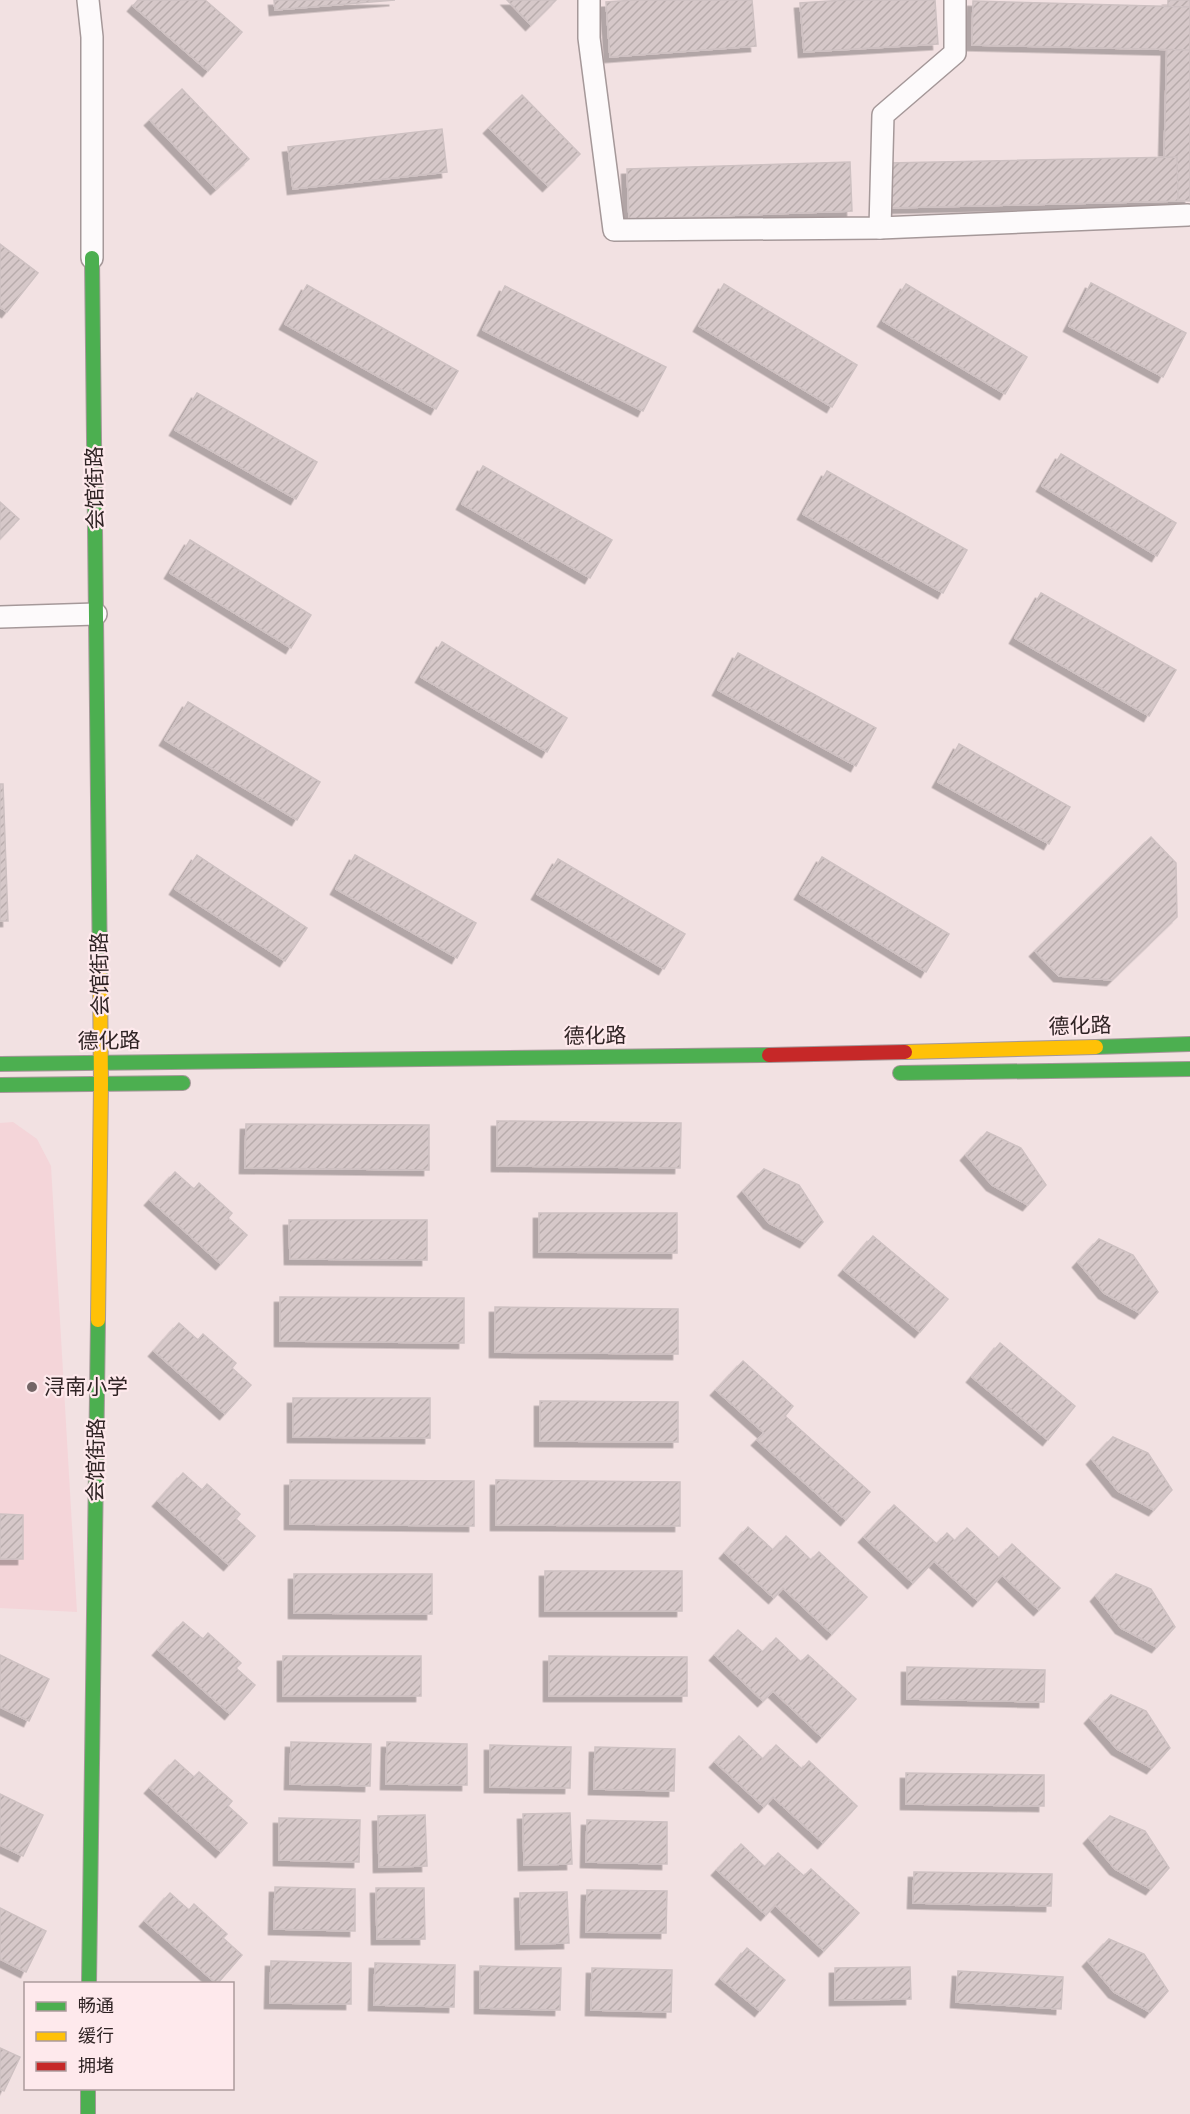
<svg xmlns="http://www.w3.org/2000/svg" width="1190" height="2114" font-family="Jost,'Noto Sans SC',sans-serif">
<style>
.built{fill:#f4d5d9}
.building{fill:url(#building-hatch);stroke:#cec1c2;stroke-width:1.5;filter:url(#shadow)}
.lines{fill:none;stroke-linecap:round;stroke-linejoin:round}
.street-casing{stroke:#a59899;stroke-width:24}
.fast-casing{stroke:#a59899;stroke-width:16}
.slow-casing{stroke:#a59899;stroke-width:16}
.jam-casing{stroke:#a59899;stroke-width:16}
.street{stroke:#fdfafb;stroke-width:21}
.fast{stroke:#4caf50;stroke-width:14}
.slow{stroke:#ffc107;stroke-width:14}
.jam{stroke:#c62828;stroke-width:14}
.poi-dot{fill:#746667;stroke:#fee9ec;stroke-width:2}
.labels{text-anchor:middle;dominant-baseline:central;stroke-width:4.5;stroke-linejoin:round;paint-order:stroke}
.street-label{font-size:21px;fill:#302425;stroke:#fee9ec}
.poi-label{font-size:21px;fill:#302425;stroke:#fee9ec;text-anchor:start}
</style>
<defs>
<pattern id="building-hatch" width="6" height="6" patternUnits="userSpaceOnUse" patternTransform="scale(1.5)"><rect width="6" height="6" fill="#d6c8c9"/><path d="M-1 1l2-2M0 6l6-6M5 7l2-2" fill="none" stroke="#b8acac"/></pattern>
<filter id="shadow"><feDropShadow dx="-5.5" dy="5.5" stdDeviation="0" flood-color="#0004"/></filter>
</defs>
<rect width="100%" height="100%" fill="#f2e1e2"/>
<polygon class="built" points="13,1122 37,1139 51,1166 77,1612 0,1608 0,1123"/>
<g class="building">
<polygon points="138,0 205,0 242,32 208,71 133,6"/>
<polygon points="274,0 395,0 275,10"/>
<polygon points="507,0 556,0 531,25"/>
<polygon points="635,0 752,0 756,46 610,57 606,2"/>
<polygon points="845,0 935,0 938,44 804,52 800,3"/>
<polygon points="1168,0 1190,0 1190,201 1163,200"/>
<polygon points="973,1 1190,7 1190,50 972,45"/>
<polygon points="182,89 249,159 216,189 150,120"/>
<polygon points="522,95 580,154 548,186 489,128"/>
<polygon points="442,129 447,172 293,189 288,147"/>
<polygon points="1177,157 1178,201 888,208 887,163"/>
<polygon points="850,162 852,211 629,219 627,169"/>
<polygon points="0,244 38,273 7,312 0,307"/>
<polygon points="1091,283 1186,333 1163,377 1069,326"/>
<polygon points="724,284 857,365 832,407 699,326"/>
<polygon points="906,284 1027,357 1005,394 883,321"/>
<polygon points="307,285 458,371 436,409 285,324"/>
<polygon points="505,286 666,367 643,411 483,330"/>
<polygon points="197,393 317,462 296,499 175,430"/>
<polygon points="1061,454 1176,523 1157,556 1042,486"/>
<polygon points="483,466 612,540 590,578 462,504"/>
<polygon points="827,471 967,550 943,593 803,514"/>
<polygon points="0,502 19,519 0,539"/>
<polygon points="190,540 311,615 291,648 170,573"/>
<polygon points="1041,593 1176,670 1149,716 1015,638"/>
<polygon points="442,642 567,718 547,752 421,677"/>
<polygon points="738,653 876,728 856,766 718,690"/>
<polygon points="188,702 320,782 297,820 165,740"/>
<polygon points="959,744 1070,807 1049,844 938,782"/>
<polygon points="0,784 3,784 8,921 0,921"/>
<polygon points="1151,837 1176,863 1177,917 1112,980 1059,976 1035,951"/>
<polygon points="197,855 307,928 285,961 175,889"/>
<polygon points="355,855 476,923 457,958 336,889"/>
<polygon points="822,857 949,934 926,972 800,894"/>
<polygon points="558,859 685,934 664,969 537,894"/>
<polygon points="497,1121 681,1123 680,1168 497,1166"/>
<polygon points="246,1124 429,1125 429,1170 245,1168"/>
<polygon points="987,1132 1021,1148 1046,1185 1028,1205 992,1185 966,1155"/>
<polygon points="764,1169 799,1185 823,1222 805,1242 769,1223 743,1191"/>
<polygon points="175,1172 194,1189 199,1183 232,1213 228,1218 247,1235 221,1264 150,1200"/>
<polygon points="539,1213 677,1213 677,1253 539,1252"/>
<polygon points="289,1220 427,1220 427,1260 290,1259"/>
<polygon points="873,1236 948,1299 920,1332 844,1270"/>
<polygon points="1099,1239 1133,1255 1158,1292 1140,1313 1104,1293 1078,1262"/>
<polygon points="280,1297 464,1298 464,1343 280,1341"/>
<polygon points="495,1307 678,1309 678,1354 495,1352"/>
<polygon points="179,1323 198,1340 203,1334 236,1363 232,1368 251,1385 225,1414 154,1351"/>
<polygon points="1000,1343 1075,1406 1048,1440 972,1377"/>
<polygon points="743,1361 793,1406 785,1416 870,1492 846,1520 757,1440 764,1433 716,1390"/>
<polygon points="293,1398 430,1398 430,1438 293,1437"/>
<polygon points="540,1401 678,1402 678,1442 540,1441"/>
<polygon points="1113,1437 1148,1453 1172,1490 1154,1510 1118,1491 1092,1459"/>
<polygon points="183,1473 202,1490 207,1484 240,1514 236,1519 255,1536 229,1565 158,1501"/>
<polygon points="290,1480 474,1481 474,1526 290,1524"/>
<polygon points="496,1480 680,1482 680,1526 496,1525"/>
<polygon points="894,1505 937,1544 947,1533 955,1541 967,1528 999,1558 1012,1544 1060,1588 1039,1610 1002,1575 978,1601 934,1561 913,1583 864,1537"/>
<polygon points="0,1514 23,1515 23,1559 0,1559"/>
<polygon points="748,1527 773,1550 786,1536 811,1560 819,1552 867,1597 832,1634 783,1588 774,1598 725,1553"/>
<rect x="545" y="1571" width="137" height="40"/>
<polygon points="294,1574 432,1574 432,1614 294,1613"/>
<polygon points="1116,1574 1151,1589 1175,1627 1157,1647 1121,1628 1096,1596"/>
<polygon points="183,1622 203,1639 208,1633 241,1663 236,1668 255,1685 230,1714 158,1650"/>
<polygon points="738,1630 763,1652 776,1638 801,1662 808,1655 856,1699 822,1737 773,1691 763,1701 715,1655"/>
<polygon points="0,1655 49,1679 29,1721 0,1707"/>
<rect x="283" y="1656" width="138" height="40"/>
<polygon points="549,1656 687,1657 687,1696 549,1696"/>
<polygon points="907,1667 1045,1670 1044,1702 907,1699"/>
<polygon points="1111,1695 1146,1711 1170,1748 1152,1768 1117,1749 1090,1718"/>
<polygon points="739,1736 763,1759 776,1745 802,1769 809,1761 857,1806 823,1843 773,1797 764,1807 715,1762"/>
<polygon points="291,1742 371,1744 370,1786 290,1784"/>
<polygon points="387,1742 467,1744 467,1785 386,1784"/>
<polygon points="490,1745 571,1747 570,1788 490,1787"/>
<polygon points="595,1747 675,1749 674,1791 594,1789"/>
<polygon points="175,1760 194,1777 199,1772 232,1801 228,1806 247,1823 221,1852 150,1788"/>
<polygon points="906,1773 1044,1775 1044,1806 906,1804"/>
<polygon points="0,1794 43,1815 23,1856 0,1845"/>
<polygon points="570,1813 572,1864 524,1865 523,1814"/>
<polygon points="425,1815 427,1866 379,1867 378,1816"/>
<polygon points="1110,1816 1145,1831 1169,1868 1151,1889 1115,1869 1089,1838"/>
<polygon points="279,1818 360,1820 359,1862 279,1860"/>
<polygon points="587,1820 667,1822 667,1864 586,1862"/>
<polygon points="741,1844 765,1867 778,1853 804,1876 811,1869 859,1913 824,1951 775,1905 766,1915 717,1870"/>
<polygon points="914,1872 1052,1874 1051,1906 913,1903"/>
<polygon points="275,1887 355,1889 355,1931 274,1929"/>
<polygon points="376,1888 424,1888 425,1939 377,1939"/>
<polygon points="587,1890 667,1891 666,1933 586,1932"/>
<polygon points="567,1892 569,1943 521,1944 520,1893"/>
<polygon points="170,1893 189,1910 194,1904 227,1934 223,1938 242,1955 217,1984 145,1921"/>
<polygon points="0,1908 46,1931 26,1972 0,1959"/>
<polygon points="1109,1939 1144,1954 1168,1991 1150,2012 1114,1992 1088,1961"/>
<polygon points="747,1948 785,1980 760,2011 721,1979"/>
<polygon points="271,1961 351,1963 351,2004 270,2003"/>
<polygon points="375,1963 455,1965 454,2007 374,2005"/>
<polygon points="480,1966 561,1968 560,2010 480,2008"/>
<polygon points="910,1967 911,1999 835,2000 835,1968"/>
<polygon points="592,1968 672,1970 671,2012 591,2010"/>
<polygon points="958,1971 1063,1977 1061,2009 956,2002"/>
<polygon points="0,2048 20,2057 4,2091 0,2089"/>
</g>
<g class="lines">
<defs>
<g id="street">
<polyline points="88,0 92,37 92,258"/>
<polyline points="589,0 589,38 614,230 880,228 1188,215"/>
<polyline points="880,228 883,115 955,53 955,0"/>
<polyline points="0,617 96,614"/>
</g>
<g id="fast">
<polyline points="92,258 100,977"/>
<polyline points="1096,1047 1190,1044"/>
<polyline points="0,1064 769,1055"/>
<polyline points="900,1073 1190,1069"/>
<polyline points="0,1085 183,1083"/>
<polyline points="89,1984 98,1320"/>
<polyline points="88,2088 88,2114"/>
</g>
<g id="slow">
<polyline points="905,1052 1096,1047"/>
<polyline points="98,1320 101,1084 100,977"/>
</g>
<polyline id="jam" points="769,1055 905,1052"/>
</defs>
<use href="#street" class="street-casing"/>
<use href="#fast" class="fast-casing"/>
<use href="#slow" class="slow-casing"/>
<use href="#jam" class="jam-casing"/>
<use href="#street" class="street"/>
<use href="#fast" class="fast"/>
<use href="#slow" class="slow"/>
<use href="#jam" class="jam"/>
</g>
<circle class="poi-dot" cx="32" cy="1387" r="6"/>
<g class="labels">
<g class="street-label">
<text transform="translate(95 488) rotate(-91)">会馆街路</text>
<text transform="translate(100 974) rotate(-91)">会馆街路</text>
<text transform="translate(1080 1026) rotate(-2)">德化路</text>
<text transform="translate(595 1036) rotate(-1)">德化路</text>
<text transform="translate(109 1041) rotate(-1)">德化路</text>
<text transform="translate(96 1460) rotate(-89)">会馆街路</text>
</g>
<g class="poi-label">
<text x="44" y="1387">浔南小学</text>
</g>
</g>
<rect x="24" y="1982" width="210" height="108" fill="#fee9ec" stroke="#ac9a9c" stroke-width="1.5"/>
<rect x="36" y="2002" width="30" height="9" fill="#4caf50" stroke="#ac9a9c" stroke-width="1.5"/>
<text x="78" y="2012" font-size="18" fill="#302425">畅通</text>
<rect x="36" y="2032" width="30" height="9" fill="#ffc107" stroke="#ac9a9c" stroke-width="1.5"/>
<text x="78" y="2042" font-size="18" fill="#302425">缓行</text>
<rect x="36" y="2062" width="30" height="9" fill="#c62828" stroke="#ac9a9c" stroke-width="1.5"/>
<text x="78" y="2072" font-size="18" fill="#302425">拥堵</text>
</svg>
